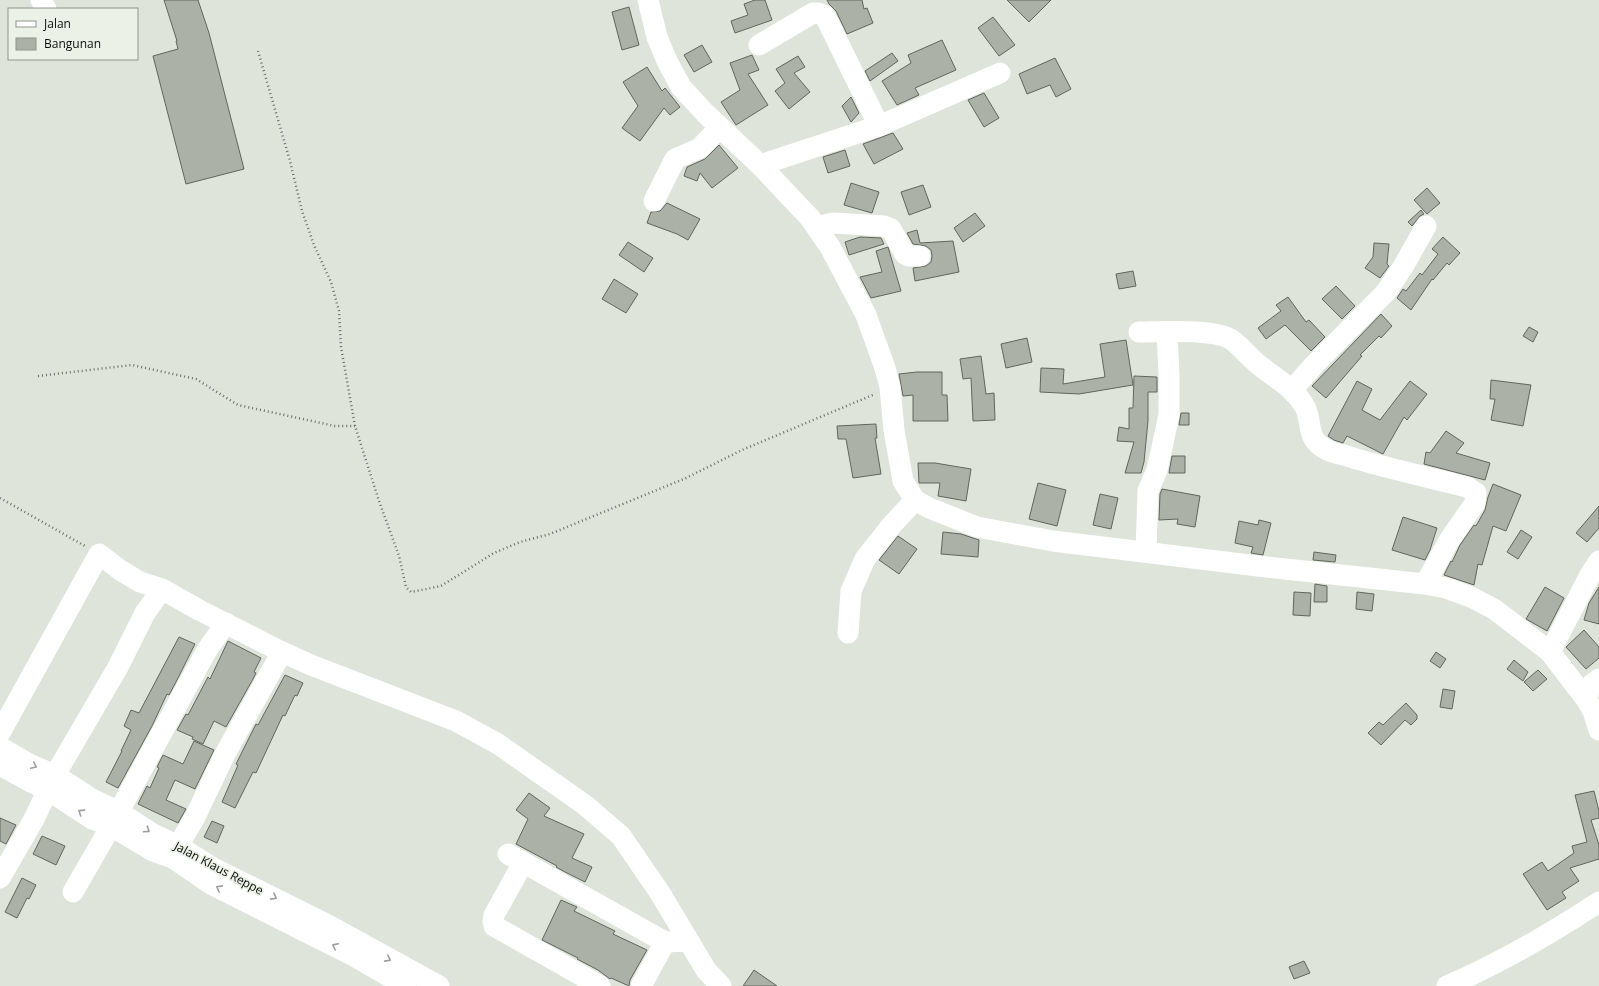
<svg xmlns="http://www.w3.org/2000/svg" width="1599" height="986" font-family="'Open Sans',sans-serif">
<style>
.building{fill:#abb1a6;stroke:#61665d}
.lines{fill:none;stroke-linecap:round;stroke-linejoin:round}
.path{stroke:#6b6f68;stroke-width:2.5;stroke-dasharray:1 3;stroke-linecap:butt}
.minor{stroke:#fff;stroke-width:21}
.oneway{stroke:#9e9f9d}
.labels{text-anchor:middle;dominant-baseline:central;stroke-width:3.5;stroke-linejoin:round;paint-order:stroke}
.street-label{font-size:12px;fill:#0c0e0a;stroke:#ebf1e6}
</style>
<rect width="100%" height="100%" fill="#dee4d9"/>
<g class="building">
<polygon points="164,0 198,0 209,33 244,169 186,184 153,56 178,49 176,41 177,41"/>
<polygon points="755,0 765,0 772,20 735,33 731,21 748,15 744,4"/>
<polygon points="827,0 862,0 864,9 867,8 873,23 847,34 836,11 829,4"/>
<polygon points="1007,0 1051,0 1029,22"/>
<polygon points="629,7 639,45 622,50 612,12"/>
<polygon points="993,17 1015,45 999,56 978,28"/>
<polygon points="942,40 956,70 915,88 919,95 897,105 882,81 911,63 908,55"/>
<polygon points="702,45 712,62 694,72 684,55"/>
<polygon points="892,53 898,61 870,81 865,71"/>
<polygon points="752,55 759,70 748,74 768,105 736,125 721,102 740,90 730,63"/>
<polygon points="798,56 805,67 794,73 810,92 789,109 775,91 785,83 776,69"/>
<polygon points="1055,58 1071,89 1056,97 1050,85 1027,94 1019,74"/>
<polygon points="647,67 662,91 665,88 680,107 670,115 664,108 640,141 622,128 638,106 623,82"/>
<polygon points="984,93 999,118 984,127 968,100"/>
<polygon points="851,97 859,113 851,122 842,106"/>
<polygon points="893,133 903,149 874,164 863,144"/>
<polygon points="719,145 738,168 712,188 700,173 697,181 684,176 687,167 705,159"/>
<polygon points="845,150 850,166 828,173 823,157"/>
<polygon points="851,183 879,192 872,213 844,205"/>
<polygon points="923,185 931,207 909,215 901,192"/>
<polygon points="1427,188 1440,203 1427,214 1414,200"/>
<polygon points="667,203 700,219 688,240 677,234 647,223 651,212 660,211"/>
<polygon points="1421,210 1424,214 1420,216 1412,226 1408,222"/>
<polygon points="975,213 985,226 963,242 954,228"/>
<polygon points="917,230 920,243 953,241 959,272 915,281 913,268 926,266 931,262 932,256 931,250 926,246 913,244 907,233"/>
<polygon points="860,237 881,238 884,244 849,255 845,242"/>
<polygon points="1443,237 1460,253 1449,265 1447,263 1433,280 1432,279 1411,310 1397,298 1403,289 1406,291 1420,273 1422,275 1438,254 1432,249"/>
<polygon points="628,242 653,258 644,272 619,255"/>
<polygon points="1374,243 1389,244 1387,264 1389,266 1380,278 1365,268 1373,257"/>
<polygon points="888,247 901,291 871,298 860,277 882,272 876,251"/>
<polygon points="1133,271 1136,286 1119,289 1116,274"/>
<polygon points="614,279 638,294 626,313 602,299"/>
<polygon points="1336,286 1355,306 1342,319 1322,299"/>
<polygon points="1288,297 1306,322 1309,320 1325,337 1311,351 1285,325 1266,339 1258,328 1281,311 1276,305"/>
<polygon points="1381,314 1392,326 1381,338 1379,336 1360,355 1362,356 1326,398 1312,386"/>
<polygon points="1529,327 1538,332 1533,342 1523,336"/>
<polygon points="1027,338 1032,362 1006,368 1001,344"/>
<polygon points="1126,340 1133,385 1079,394 1040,392 1041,368 1064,369 1063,384 1105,377 1100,344"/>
<polygon points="981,356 986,394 994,393 995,420 973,421 971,378 963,379 960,359"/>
<polygon points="917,372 942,372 942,395 947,395 948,421 913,421 913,395 903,396 899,374"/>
<polygon points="1134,376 1157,377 1157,392 1148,392 1148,421 1144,462 1141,473 1125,473 1134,442 1117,441 1119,427 1129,429 1129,408 1133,408"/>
<polygon points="1491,380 1531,385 1523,426 1491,420 1495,399 1490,399"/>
<polygon points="1357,381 1372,389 1362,410 1380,420 1410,381 1427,394 1407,420 1404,417 1383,454 1347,436 1343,443 1334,440 1328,436"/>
<polygon points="1181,413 1189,413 1189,425 1179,425"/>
<polygon points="876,424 877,438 875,438 881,474 853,478 846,439 838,439 837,426"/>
<polygon points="1446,431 1464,443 1456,453 1490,463 1485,480 1424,464 1426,452 1430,453"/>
<polygon points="1172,456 1185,456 1185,473 1169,473"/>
<polygon points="918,463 935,463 971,469 966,501 938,496 940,483 919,483"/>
<polygon points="1038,483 1066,490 1057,526 1029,519"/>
<polygon points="1493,484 1521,495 1506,531 1493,526 1482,565 1478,564 1474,585 1444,575 1451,561 1452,562 1460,545 1474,525 1476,526 1485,510 1488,497"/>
<polygon points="1162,489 1200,496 1195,527 1177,524 1178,519 1159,520 1160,494"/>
<polygon points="1100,494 1118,498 1111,529 1093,525"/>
<polygon points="1599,506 1599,528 1587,542 1576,533"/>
<polygon points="1403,517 1437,528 1430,550 1425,560 1392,550"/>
<polygon points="1259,520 1271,523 1263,555 1251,553 1253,547 1235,543 1239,521 1258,525"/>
<polygon points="1521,530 1532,537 1518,559 1507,552"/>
<polygon points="943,532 961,534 979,540 978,557 941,554"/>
<polygon points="898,536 917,549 899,574 879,560"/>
<polygon points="1314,552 1336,555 1335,562 1313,560"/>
<polygon points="1315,584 1327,586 1327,602 1314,602"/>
<polygon points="1545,587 1564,598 1547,631 1526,619"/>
<polygon points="1599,587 1599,624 1584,620 1589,603"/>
<polygon points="1294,592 1311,593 1310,616 1293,615"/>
<polygon points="1357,592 1374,594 1372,611 1356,609"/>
<polygon points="1584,630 1599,647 1599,658 1586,669 1566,647"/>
<polygon points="179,637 195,644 176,682 169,695 167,694 152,726 118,788 106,782 122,751 121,751 131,730 124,726 131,710 139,713"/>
<polygon points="228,641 261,658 254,672 256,673 253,679 226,727 214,721 203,744 192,739 193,737 177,730 186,714 188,715 208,677 210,679"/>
<polygon points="1436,652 1446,659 1440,668 1430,661"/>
<polygon points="1514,660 1528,672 1523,681 1507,669"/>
<polygon points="1538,670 1547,679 1533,691 1524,682"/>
<polygon points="285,675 303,683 297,696 295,695 285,716 283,715 256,773 253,772 235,808 222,802 238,765 236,764 256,724 258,725"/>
<polygon points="1443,689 1455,691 1452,709 1440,707"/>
<polygon points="1406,703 1417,715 1417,719 1411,725 1405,720 1381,745 1368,733 1379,722 1383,725"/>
<polygon points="194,741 214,750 195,789 175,780 166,800 186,809 178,823 138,804 147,786 150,788 159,768 157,767 163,755 183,764"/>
<polygon points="1594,791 1599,811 1599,818 1591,820 1599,845 1599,859 1570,868 1579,881 1562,892 1566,898 1547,910 1523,874 1542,862 1548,871 1574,853 1572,846 1587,842 1575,795"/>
<polygon points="529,793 550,808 544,816 584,834 572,858 592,867 585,882 565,872 556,867 557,866 516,844 528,819 516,810"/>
<polygon points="0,818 16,825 6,844 0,841"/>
<polygon points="212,821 224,826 217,843 204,837"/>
<polygon points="42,836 65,846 56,865 33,854"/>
<polygon points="22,878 36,885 29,899 27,898 17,918 5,912"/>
<polygon points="561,900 577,907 574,911 615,931 613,934 647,950 630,980 629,986 611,978 610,979 598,970 577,959 578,958 542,940"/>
<polygon points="1304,961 1310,973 1294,979 1289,967"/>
<polygon points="754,970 777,986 743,986"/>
</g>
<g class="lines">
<g class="path">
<polyline points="258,51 290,161 302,211 314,245 331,282 339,311 341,347 355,426 379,501 399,556 406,587 411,592 441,586 494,553 520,542 550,534 686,478 742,450 875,394"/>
<polyline points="38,376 132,365 196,379 238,405 335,426 355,426"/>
<polyline points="0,498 85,546"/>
</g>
<g class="minor">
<polyline points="41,0 46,9"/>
<polyline points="648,0 657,37 667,61 681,87 705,113 760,165 810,218 830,247 866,315 885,368 890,387 894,430 903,481 915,500 929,508 977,527 1053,541 1266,567 1425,584 1446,588 1471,597 1494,609 1550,652 1586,699 1593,711 1599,730"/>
<polyline points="759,45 813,13 818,13 825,16 879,126"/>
<polyline points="760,165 879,126 1000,73"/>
<polyline points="654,201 675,159 700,148 720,127"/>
<polyline points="817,227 833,223 884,226 891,229 905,254 909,256 920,256"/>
<path d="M1139 332C1161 332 1215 328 1232 340 1243 348 1251 360 1263 368 1278 380 1295 389 1305 407 1313 423 1305 439 1327 450 1334 454 1343 454 1350 457 1389 469 1428 477 1467 487L1476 493 1475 503 1450 539 1425 584"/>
<polyline points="1292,390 1313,366 1386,292 1403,267 1426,226"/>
<polyline points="1146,552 1148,491 1157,470 1169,415 1169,374 1167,332"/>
<polyline points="848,633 851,591 865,559 891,526 915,500"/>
<polyline points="1550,652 1591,573 1599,561"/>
<polyline points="1586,699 1592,684 1599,679"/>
<polyline points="0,733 99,554 120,570 140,582 162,589 199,610 282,652 311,665 456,721 498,744 585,805 621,836 660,893 706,970 721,986"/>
<polyline points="0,747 31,765 55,775 92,799 119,812 153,834 178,846 213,868 328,925 439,986"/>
<polyline points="0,765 31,782 48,790 92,819 111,826 153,851 173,858 211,884 352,955 406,986"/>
<polyline points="508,854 665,942 689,941"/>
<polyline points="173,858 178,846 195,817 225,754 282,652"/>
<polyline points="523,863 494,915 493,921 494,926 600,986"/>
<polyline points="0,878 34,819 55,775 118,667 145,613 162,589"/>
<polyline points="73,892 111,826 207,650 226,623"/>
<polyline points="641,986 665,942"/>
<path d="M1447 986C1501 963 1550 934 1599 902"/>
</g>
</g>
<defs><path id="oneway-chevron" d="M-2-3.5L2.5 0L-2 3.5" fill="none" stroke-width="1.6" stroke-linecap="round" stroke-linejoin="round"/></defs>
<g class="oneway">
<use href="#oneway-chevron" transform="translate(34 766) rotate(25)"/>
<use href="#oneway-chevron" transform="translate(81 812) rotate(-147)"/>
<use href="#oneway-chevron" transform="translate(147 830) rotate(34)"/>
<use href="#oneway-chevron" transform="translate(219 888) rotate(-152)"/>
<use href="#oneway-chevron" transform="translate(274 897) rotate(28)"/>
<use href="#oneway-chevron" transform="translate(335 946) rotate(-154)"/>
<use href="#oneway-chevron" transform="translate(388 959) rotate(28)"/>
</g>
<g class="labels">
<g class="street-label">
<text transform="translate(219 868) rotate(28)">Jalan Klaus Reppe</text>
</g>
</g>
<rect x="8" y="8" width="130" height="52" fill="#ebf1e6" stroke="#92968e"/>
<rect x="16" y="21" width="20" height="6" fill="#ffffff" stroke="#92968e"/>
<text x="44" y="28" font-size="12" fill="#0c0e0a">Jalan</text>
<rect x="16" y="38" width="20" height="12" fill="#abb1a6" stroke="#92968e"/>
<text x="44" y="48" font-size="12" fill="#0c0e0a">Bangunan</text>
</svg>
